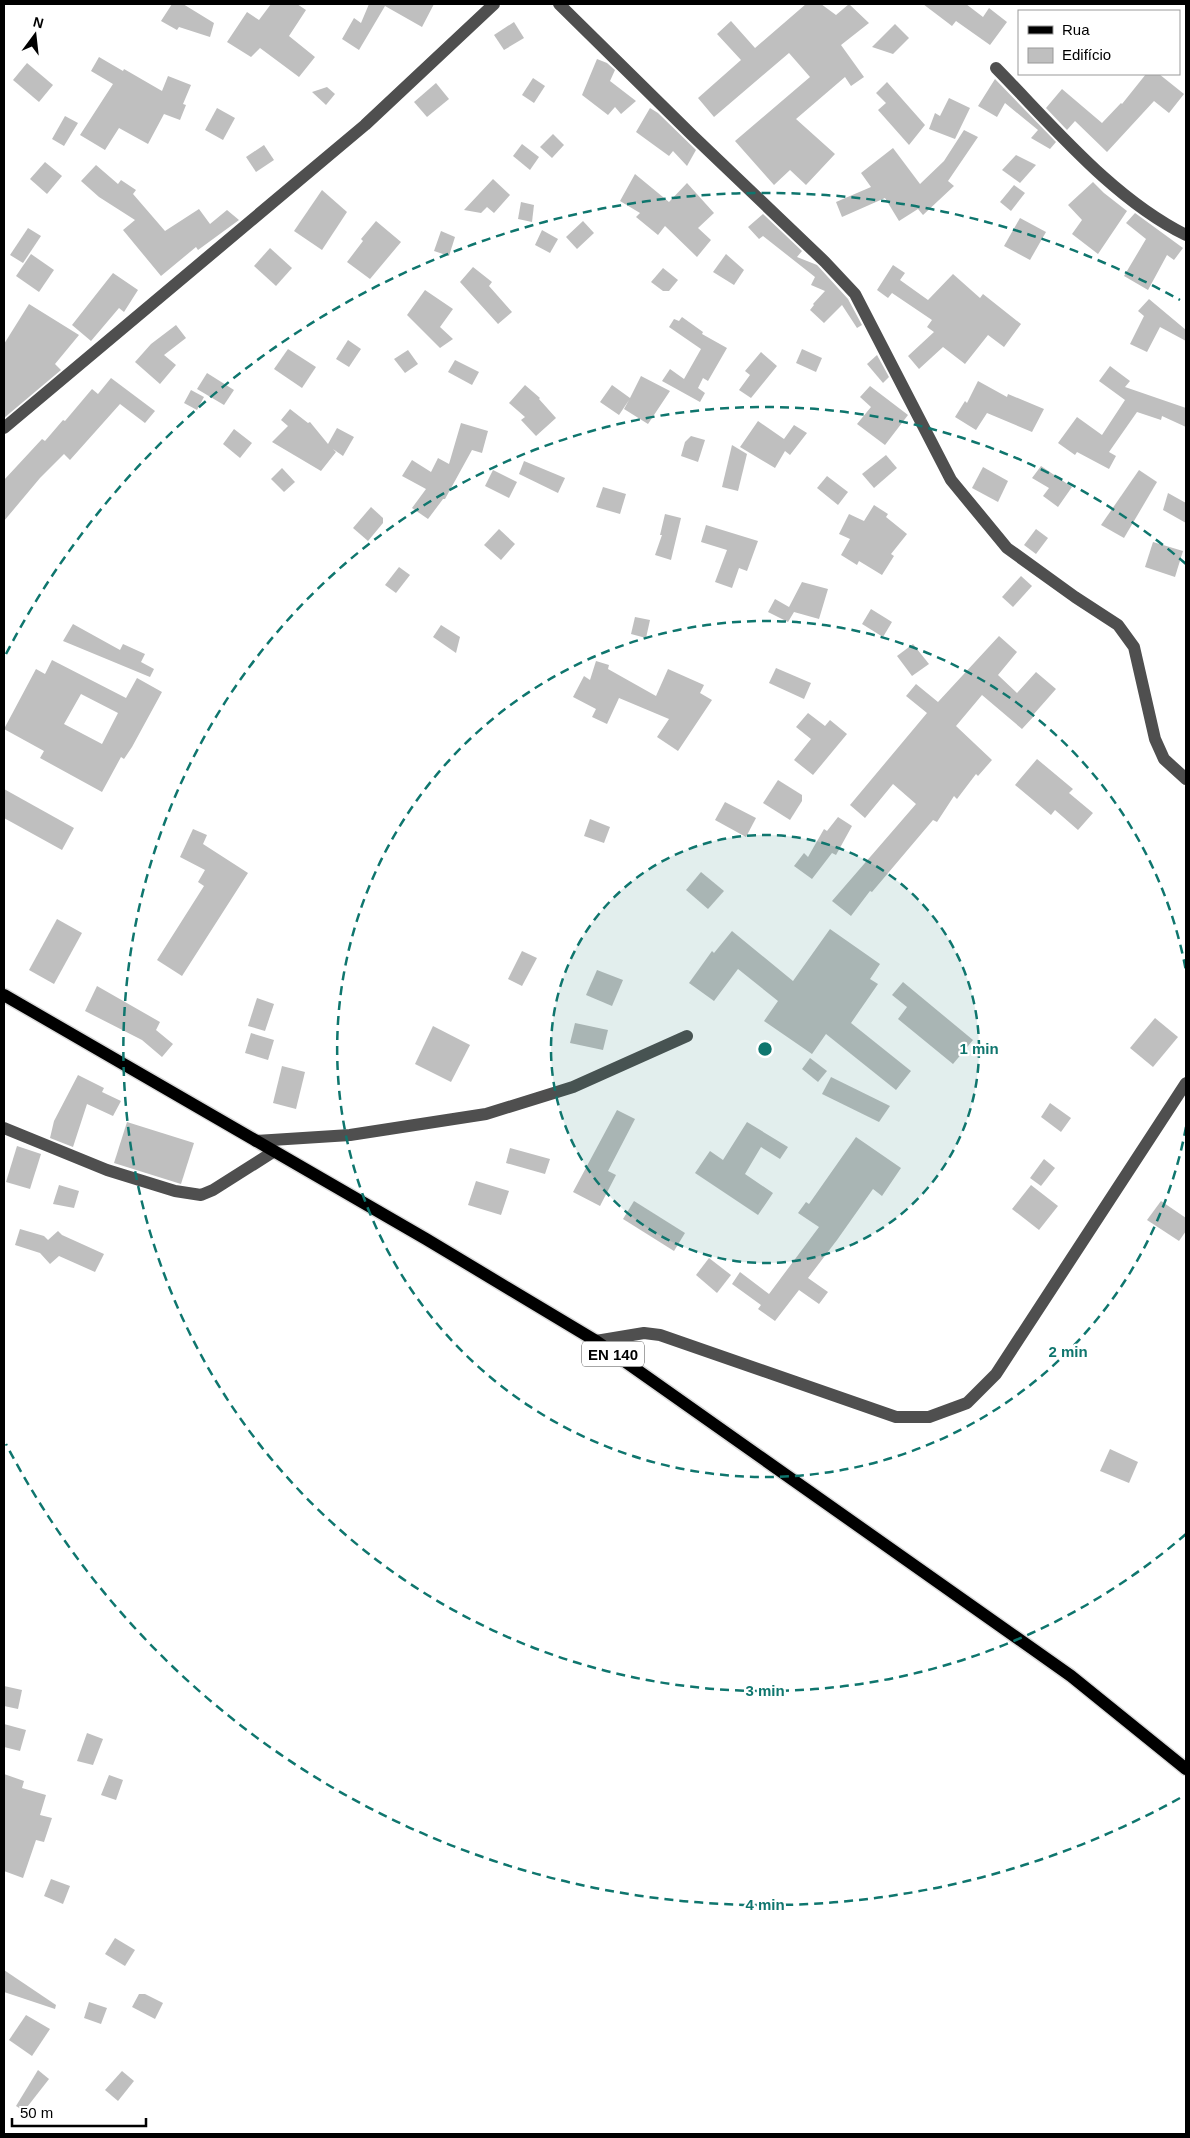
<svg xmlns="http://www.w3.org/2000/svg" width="1190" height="2138" font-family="Helvetica,sans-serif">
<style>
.building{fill:#bfbfbf;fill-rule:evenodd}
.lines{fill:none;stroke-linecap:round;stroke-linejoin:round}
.major-casing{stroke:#dbdbdb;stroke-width:15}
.minor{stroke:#4f4f4f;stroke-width:12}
.major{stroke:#000;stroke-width:12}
.ring{fill:none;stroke:#0f766e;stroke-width:2.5;stroke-dasharray:9 6}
.labels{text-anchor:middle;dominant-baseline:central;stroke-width:4.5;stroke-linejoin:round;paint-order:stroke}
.shield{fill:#fff;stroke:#4c4c4c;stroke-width:1}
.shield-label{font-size:15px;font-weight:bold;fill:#000}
.centre{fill:#0f766e;stroke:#fff;stroke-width:2.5}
.ring-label{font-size:15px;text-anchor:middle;font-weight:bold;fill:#0f766e;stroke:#fff;stroke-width:4.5;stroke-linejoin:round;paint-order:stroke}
</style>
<rect width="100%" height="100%" fill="#fff"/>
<g class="building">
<polygon points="172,4 183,4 214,23 210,37 179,27 177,30 161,21"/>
<polygon points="271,4 297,4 306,10 289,36 315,57 299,77 260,48 251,57 227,42 247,12 259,20"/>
<polygon points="369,4 434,4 422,27 385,6 359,50 342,39 354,18 361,23"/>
<polygon points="806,4 821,4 836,15 849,4 869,23 841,45 864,77 851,86 845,77 796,119 835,154 806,185 790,170 774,185 735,141 810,77 789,53 714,117 698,98 741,60 717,34 731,21 755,48"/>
<polygon points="923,4 966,4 983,17 989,8 1007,22 990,45 956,21 952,26"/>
<polygon points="514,22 524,38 504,50 494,35"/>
<polygon points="895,24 909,38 893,54 872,47"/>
<polygon points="99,57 123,71 124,69 162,91 168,76 191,85 183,104 186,105 180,120 164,114 148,144 119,128 105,150 80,135 113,84 91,71"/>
<polygon points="597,59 607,63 615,70 610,81 636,101 621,114 615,107 608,115 582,95"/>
<polygon points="27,63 53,85 39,102 13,80"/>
<polygon points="1146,74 1159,74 1184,94 1169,113 1154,101 1107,152 1075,121 1067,130 1046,108 1062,89 1102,123 1121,103 1122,104"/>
<polygon points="533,78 545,86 534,103 522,95"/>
<polygon points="995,79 1056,142 1050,149 1031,138 1038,130 1005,103 997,117 978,106"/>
<polygon points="887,82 925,125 909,145 878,110 886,103 876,93"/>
<polygon points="436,83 449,99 427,117 414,102"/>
<polygon points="327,87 335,94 326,105 312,92"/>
<polygon points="949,98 970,108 955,139 929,129 935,113 940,116"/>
<polygon points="217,108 235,118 223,140 205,130"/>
<polygon points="650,108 658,113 696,150 687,166 673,151 669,156 636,132"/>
<polygon points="65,116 78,123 64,146 52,139"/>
<polygon points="964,130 978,137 948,181 954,186 923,215 918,209 899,221 885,198 842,217 836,202 871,187 861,173 893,148 920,184 944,161"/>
<polygon points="553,134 564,145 552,158 540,147"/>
<polygon points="522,144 539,157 530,170 513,156"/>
<polygon points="264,145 274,160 256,172 246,157"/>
<polygon points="1016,155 1036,165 1020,183 1002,170"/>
<polygon points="45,162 62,176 47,194 30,179"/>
<polygon points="96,165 118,184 121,180 136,190 133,194 165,231 199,209 210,224 227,210 239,220 198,250 196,247 161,276 123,230 135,220 99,197 81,181"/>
<polygon points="635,174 669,202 687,183 714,213 698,228 711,240 697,257 665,226 658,235 636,217 640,213 620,201"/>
<polygon points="493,179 510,195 494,213 487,207 481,213 464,210"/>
<polygon points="1093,182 1104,193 1127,211 1098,254 1072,234 1082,220 1068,205"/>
<polygon points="1014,185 1025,193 1011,211 1000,202"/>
<polygon points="322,190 347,212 322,250 294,231"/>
<polygon points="521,202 534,205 532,222 518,219"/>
<polygon points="1135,213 1183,248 1174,260 1167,255 1148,290 1124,276 1146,239 1126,223"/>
<polygon points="763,214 802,251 797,257 817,265 848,299 862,325 857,328 842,305 824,323 810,310 814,305 813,304 825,291 811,285 815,277 763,236 759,239 748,227"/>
<polygon points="1020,218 1046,232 1030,260 1004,246"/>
<polygon points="376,221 401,242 370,279 347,262 363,241 361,239"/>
<polygon points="583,221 594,233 577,249 566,237"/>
<polygon points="28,228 41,236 23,263 10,255"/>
<polygon points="542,230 558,239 550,253 535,245"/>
<polygon points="441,231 455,237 449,256 434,251"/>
<polygon points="270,248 292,268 276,286 254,266"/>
<polygon points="31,254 54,270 39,292 16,276"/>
<polygon points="726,254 744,270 734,285 713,272"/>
<polygon points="893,265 905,273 900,280 928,300 953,274 980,298 983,294 1021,324 1004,347 988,335 965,364 943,347 919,369 908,356 934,332 927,327 932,320 892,293 888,298 877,290"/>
<polygon points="473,267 492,282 489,286 512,312 498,324 460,282"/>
<polygon points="663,268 678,280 669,291 663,291 651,282"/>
<polygon points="113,273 138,290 124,312 119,308 91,341 72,325"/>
<polygon points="425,290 453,309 440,327 453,339 440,348 407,315"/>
<polygon points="1149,299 1186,330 1186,341 1160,327 1147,352 1130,344 1144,316 1138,311"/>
<polygon points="29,304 79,335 55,364 61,370 4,418 4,344"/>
<polygon points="682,317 703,332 702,334 727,348 708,381 703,378 698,388 705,393 700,402 662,381 670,369 684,379 701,349 669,327 674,319 679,321"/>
<polygon points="176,325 186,338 164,355 176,365 160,384 135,362 151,344"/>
<polygon points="348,340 361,349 349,367 336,359"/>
<polygon points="288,349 316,367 302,388 274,369"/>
<polygon points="802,349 822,358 816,372 796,363"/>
<polygon points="408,350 418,364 405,373 394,359"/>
<polygon points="761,352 777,366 751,398 739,390 750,375 745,371"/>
<polygon points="877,355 889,377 883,383 867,364"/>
<polygon points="455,360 479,372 472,385 448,372"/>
<polygon points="1110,366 1130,381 1125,387 1186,408 1186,427 1162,416 1161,420 1137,412 1109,452 1116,456 1109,469 1077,452 1075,455 1058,443 1077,417 1102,435 1125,400 1099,381"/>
<polygon points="207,373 234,390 224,405 197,389"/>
<polygon points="641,376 670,391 648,424 624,409 629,400 619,415 600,402 612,385 630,398"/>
<polygon points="111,378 155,411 145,423 120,404 70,460 64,454 40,478 4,521 4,480 42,439 45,441 63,420 65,421 92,389 98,394"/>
<polygon points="978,381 1007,397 1008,394 1044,409 1032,432 987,413 976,430 955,417 965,401 967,403"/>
<polygon points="525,385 540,398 539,399 556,418 536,436 521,420 525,417 509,403"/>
<polygon points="870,386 908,415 885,445 857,424 871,407 860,397"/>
<polygon points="191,390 204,397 197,410 184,403"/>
<polygon points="290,409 308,423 310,422 328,444 337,428 354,437 343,456 333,449 336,452 321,471 272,442 288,426 281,420"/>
<polygon points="758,421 784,439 794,425 807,433 790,455 785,451 775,468 740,447"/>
<polygon points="461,423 488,431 482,453 472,450 445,499 443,499 428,519 412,508 426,489 402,476 412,460 431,472 438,458 449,464"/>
<polygon points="234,429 252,443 240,458 223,444"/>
<polygon points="691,436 705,440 698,462 681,456 685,442"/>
<polygon points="732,445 747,454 738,491 722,487"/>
<polygon points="886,455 897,468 874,488 862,474"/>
<polygon points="524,461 565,478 558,493 519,474"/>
<polygon points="1041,466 1072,487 1058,507 1043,496 1049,488 1032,478"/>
<polygon points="983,467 1008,481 998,502 972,488"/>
<polygon points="282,468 295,482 284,492 271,479"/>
<polygon points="493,470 517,482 509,498 485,486"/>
<polygon points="1139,470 1157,482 1124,538 1101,525"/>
<polygon points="827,476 848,492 838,505 817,488"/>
<polygon points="603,487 626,494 620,514 596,507"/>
<polygon points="1168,493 1186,503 1186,523 1163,510"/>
<polygon points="874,505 888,514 886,517 907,534 891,554 894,556 882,575 859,561 857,565 841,555 850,539 839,534 849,514 864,521"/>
<polygon points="371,507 383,518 383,523 368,541 353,528"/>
<polygon points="665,514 681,518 671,560 655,555 662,535 660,535"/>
<polygon points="706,525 758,541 747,571 739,568 732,588 715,582 727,550 701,542"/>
<polygon points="499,529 515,544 501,560 484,545"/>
<polygon points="1036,529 1048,538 1036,554 1024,545"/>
<polygon points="1153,542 1183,551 1175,577 1145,567"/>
<polygon points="399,567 410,575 396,593 385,585"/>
<polygon points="1021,576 1032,586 1013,607 1002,597"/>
<polygon points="802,582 828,589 819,619 794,612 788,622 768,612 775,599 789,607"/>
<polygon points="871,609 892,622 883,637 862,624"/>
<polygon points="635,617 650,620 646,638 631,634"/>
<polygon points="73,624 120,650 123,644 145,654 141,662 154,669 150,677 63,641"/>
<polygon points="441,625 460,637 456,653 433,637"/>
<polygon points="999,636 1017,652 998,675 1017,693 1036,672 1056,689 1033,715 1034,716 1022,729 982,695 956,726 992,760 978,776 976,774 957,799 954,796 937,822 933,820 872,892 870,891 851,916 832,901 916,804 893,784 865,818 850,805 927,713 906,696 916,684 938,702"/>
<polygon points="913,644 929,664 912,676 897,656"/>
<path d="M52 660 126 698 137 678 162 692 132 747 124 759 121 757 102 792 40 758 44 751 4 729 36 669 45 674ZM81 694 118 713 102 744 64 724Z"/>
<polygon points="596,661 609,665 608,669 656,696 668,669 704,685 700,693 712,700 678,751 657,737 669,719 619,698 607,724 592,717 596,709 573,697 584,676 590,680"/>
<polygon points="776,668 811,683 804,699 769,683"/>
<polygon points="808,713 825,726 830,720 847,734 813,775 794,760 811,739 796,727"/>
<polygon points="1037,759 1073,789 1069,793 1093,813 1078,830 1055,810 1051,815 1015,785"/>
<polygon points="778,780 802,795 802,801 790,820 763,803"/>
<polygon points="4,789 74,828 62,850 4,818"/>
<polygon points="725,802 756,818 746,837 715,820"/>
<polygon points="838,817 852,826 836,855 832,853 812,879 794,866 804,853 808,857 824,829 827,831"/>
<polygon points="590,819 610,827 604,843 584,836"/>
<polygon points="193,829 207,835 203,844 248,873 182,976 157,960 204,886 198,882 205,870 180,857"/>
<polygon points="701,872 724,891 708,909 686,890"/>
<polygon points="57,919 82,933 54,984 29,970"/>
<polygon points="830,929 880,964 870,979 878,984 851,1023 911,1071 896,1090 826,1034 812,1054 764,1021 778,1001 738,969 714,1001 689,983 712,951 714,953 732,931 793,981"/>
<polygon points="522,951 537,958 522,986 508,979"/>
<polygon points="597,970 623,980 612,1006 586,995"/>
<polygon points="903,982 973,1040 953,1064 898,1019 907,1007 892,995"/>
<polygon points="97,986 160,1022 156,1030 173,1044 162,1057 142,1040 85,1011"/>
<polygon points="257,998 274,1004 265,1031 248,1026"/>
<polygon points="1155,1018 1178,1037 1153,1067 1130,1048"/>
<polygon points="575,1023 608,1030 603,1050 570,1043"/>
<polygon points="433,1026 470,1045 451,1082 415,1064"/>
<polygon points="251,1033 274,1040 268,1060 245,1053"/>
<polygon points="810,1058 827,1071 818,1082 802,1069"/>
<polygon points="282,1066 305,1072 296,1109 273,1103"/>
<polygon points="78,1075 104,1088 102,1092 121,1101 113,1116 87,1104 73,1147 50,1138 54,1121"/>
<polygon points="831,1077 890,1106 879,1122 822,1094"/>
<polygon points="1050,1103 1071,1118 1061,1132 1041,1117"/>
<polygon points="617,1110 635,1119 608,1171 616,1175 600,1206 573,1192"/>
<polygon points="127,1122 194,1143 181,1184 114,1163"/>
<polygon points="747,1122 788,1147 780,1159 761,1147 745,1174 773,1193 758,1215 695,1173 710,1151 723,1160"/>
<polygon points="856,1137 901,1168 882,1196 873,1189 837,1240 808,1278 828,1292 819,1304 799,1290 775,1321 758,1309 761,1305 732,1284 740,1272 769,1294 819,1227 798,1213 806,1202 809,1204"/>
<polygon points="17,1146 41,1154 30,1189 6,1182"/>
<polygon points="510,1148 550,1159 545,1174 506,1163"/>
<polygon points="1044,1159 1055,1168 1041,1186 1030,1178"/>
<polygon points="476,1181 509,1191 501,1215 468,1205"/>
<polygon points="59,1185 79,1191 74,1208 53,1204"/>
<polygon points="1031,1185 1058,1206 1039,1230 1012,1209"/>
<polygon points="634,1201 685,1233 674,1251 623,1219"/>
<polygon points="1161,1201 1186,1218 1186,1231 1179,1241 1147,1220"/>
<polygon points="20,1229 44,1236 48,1240 58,1231 62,1235 104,1254 95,1272 59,1256 50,1264 40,1253 15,1245"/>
<polygon points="709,1258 731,1275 717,1293 696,1275"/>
<polygon points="1110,1449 1138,1462 1129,1483 1100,1471"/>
<polygon points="4,1686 22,1690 18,1709 4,1706"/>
<polygon points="4,1724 26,1730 20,1751 4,1747"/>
<polygon points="87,1733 103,1739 93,1765 77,1761"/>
<polygon points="4,1774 24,1781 22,1788 46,1795 40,1815 52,1818 44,1842 36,1840 23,1878 4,1871"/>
<polygon points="109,1775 123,1780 116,1800 101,1795"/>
<polygon points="51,1879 70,1886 63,1904 44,1896"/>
<polygon points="115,1938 135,1950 125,1966 105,1954"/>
<polygon points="4,1970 56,2005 55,2009 4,1992"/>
<polygon points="139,1994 145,1994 163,2003 155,2019 132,2007"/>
<polygon points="89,2002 107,2008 101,2024 84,2018"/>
<polygon points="26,2015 50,2029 32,2056 9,2040"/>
<polygon points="38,2070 49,2079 24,2111 16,2106"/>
<polygon points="122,2071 134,2081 118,2101 105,2090"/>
</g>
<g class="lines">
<defs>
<polyline id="major" points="4,995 426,1239 596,1341 1071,1676 1186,1769"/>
</defs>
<use href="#major" class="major-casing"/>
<g class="minor">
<polyline points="559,4 692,135 825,262 855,294 951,480 1007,548 1075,597 1118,625 1134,647 1155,739 1164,759 1186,779"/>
<path d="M996 68C1054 127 1112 198 1186 235"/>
<polyline points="4,428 365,125 494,4"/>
<polyline points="4,1128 107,1170 175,1191 201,1195 213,1190 273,1152"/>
<polyline points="256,1141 350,1135 486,1114 573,1087 687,1036"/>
<polyline points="596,1341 644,1333 660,1335 896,1417 929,1417 967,1403 996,1374 1186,1083"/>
</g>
<use href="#major" class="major"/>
</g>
<circle cx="765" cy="1049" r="214" fill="#0f766e" fill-opacity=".12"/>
<g class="ring">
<circle cx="765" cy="1049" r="214"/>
<path d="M1186 1127A428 428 0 1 1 1186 971"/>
<path d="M1186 1534A642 642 0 1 1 1186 564"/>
<path d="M1180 1798A856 856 0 0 1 6 1444M6 654A856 856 0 0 1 1180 300"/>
</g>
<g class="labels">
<rect class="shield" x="582" y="1341.5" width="62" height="25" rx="4"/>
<g class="shield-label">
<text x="613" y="1354">EN 140</text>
</g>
</g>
<circle cx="765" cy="1049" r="8" class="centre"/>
<g class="ring-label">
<text x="979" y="1054">1 min</text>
<text x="1068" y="1357">2 min</text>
<text x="765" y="1696">3 min</text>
<text x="765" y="1910">4 min</text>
</g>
<rect width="1190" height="2138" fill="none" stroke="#000000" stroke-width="10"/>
<rect x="1018" y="10" width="162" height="65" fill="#ffffff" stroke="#999999"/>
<rect x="1028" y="26" width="25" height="8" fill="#000000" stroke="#999999"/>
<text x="1062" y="35" font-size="15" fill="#000000">Rua</text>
<rect x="1028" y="48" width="25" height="15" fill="#bfbfbf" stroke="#999999"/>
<text x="1062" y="60" font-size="15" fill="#000000">Edifício</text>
<g transform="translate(35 35) rotate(15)" stroke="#ffffff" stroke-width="4" paint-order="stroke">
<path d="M0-4L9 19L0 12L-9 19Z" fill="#000000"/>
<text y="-8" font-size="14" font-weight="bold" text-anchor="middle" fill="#000000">N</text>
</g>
<path d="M12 2118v8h134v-8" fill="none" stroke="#000000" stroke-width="2.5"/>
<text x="20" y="2118" font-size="15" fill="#000000" stroke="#ffffff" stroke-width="4" paint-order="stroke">50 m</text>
</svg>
